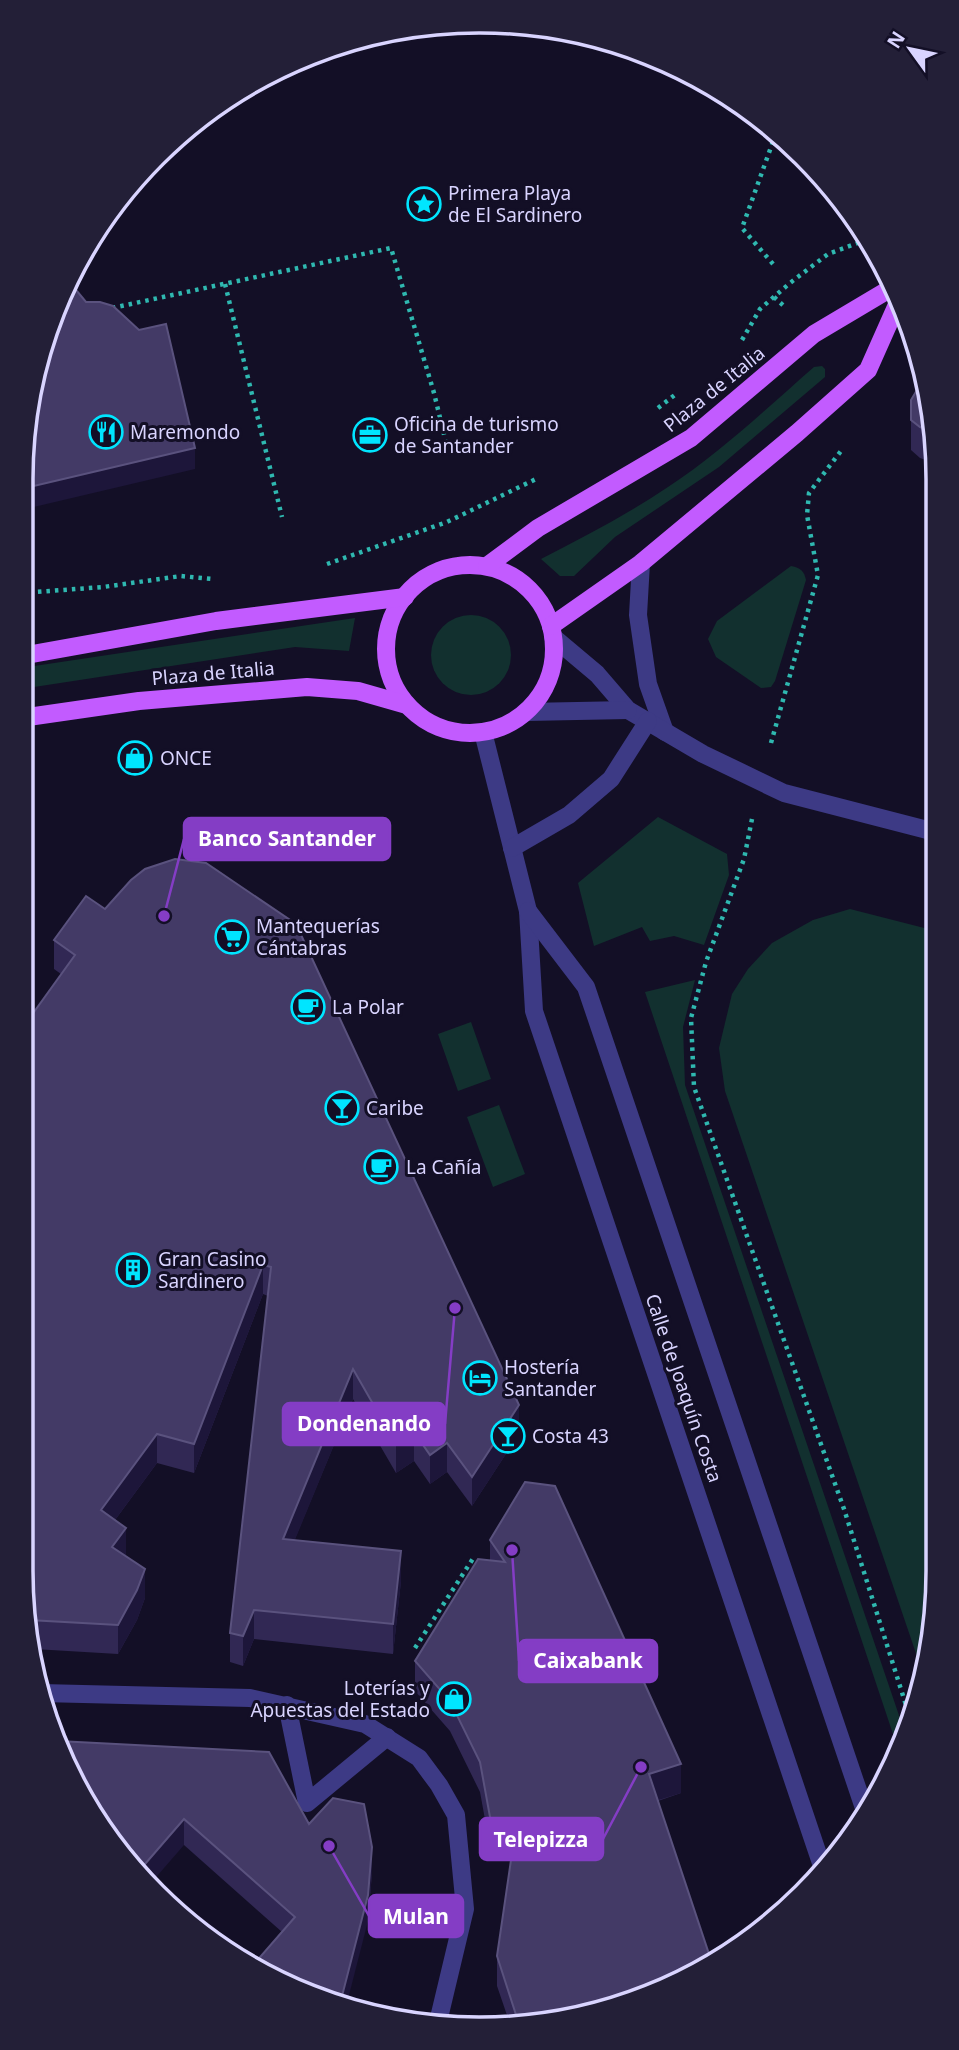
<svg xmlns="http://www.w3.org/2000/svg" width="959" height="2050" font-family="'Noto Sans',sans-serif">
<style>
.green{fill:#12302f}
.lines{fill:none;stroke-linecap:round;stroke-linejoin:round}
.path{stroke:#2fb8b0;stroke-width:4.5;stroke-dasharray:3.5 5;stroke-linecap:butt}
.minor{stroke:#3d3a85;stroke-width:18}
.major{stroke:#c25bff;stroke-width:18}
.wall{fill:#312854}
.shaded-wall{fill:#1d163a}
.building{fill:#433a66;stroke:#5a527e;stroke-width:2}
.labels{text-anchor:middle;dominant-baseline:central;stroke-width:6;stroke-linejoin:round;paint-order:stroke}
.poi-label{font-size:19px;fill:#d9d4ff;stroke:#130f26;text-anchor:start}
.street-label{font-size:19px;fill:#d9d4ff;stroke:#130f26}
.rim{fill:none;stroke:#d9d4ff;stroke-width:3.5}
.leader{fill:none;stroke:#843dc5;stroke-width:2.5}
.callout-dot{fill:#843dc5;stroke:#130f26;stroke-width:2.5}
.callout{fill:#843dc5;stroke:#843dc5;stroke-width:2.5}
.callout-label{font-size:21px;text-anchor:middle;font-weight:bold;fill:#fff}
</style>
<rect width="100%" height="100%" fill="#130f26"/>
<g class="green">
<path d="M822 366 825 369V377L719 467 615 537 574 576H560L541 559C584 537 628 514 668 487 720 453 767 408 814 367Z"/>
<path d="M791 566C801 568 804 571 806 580L775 681 771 687 761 688 716 657 708 639 717 621Z"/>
<circle cx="471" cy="655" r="40"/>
<polygon points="355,618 349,651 295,647 21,689 21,668"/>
<polygon points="658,817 727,854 729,875 704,945 674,936 650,941 642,927 594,946 578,883"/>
<polygon points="850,909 936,931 938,1571 929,1660 924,1677 725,1091 719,1048 732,994 748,969 772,943 813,920"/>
<polygon points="695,980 683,1027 685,1085 906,1736 899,1752 645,992"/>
<polygon points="471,1022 491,1079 458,1091 438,1034"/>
<polygon points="499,1105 525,1174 493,1187 467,1117"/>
</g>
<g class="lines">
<g class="path">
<polyline points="743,111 744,107"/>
<polyline points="773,264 742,228 776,133"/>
<polyline points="225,284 282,517"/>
<polyline points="774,297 785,307"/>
<polyline points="112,308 391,248 434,393 449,455"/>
<polyline points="742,340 760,309 790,283 828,254 866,240"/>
<polyline points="658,408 676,394"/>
<polyline points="327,564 447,522 536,479"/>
<polyline points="21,593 103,587 181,576 212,579"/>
<polyline points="771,743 818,575 807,515 809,493 841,451"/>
<polyline points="752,819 744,859 706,962 691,1018 694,1087 844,1509 911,1721"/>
<polyline points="415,1648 474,1557"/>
</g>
<g class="minor">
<polyline points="641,563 638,615 648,684 665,732"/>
<polyline points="553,637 597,674 628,710 703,754 784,793 935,832"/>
<polyline points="526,712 628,710"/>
<polyline points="483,732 528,911 534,1011 824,1872"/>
<polyline points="512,848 569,815 611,779 648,721"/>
<polyline points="528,911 586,987 864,1808"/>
<polyline points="41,1693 250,1698 365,1724 419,1758 439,1785 456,1815 465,1909 438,2022"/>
<polyline points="287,1705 307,1803 387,1737"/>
</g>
<g class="major">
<circle cx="470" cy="649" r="84"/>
<polyline points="487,566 538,528 691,438 814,334 893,287"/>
<polyline points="551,626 641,563 797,433 868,370 900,298"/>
<polyline points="21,656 216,621 405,597"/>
<polyline points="21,718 139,701 307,687 358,691 407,705"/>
</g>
</g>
<g class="wall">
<polygon points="911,400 934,419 934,463 920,458 911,450"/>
<polygon points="86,896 519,1434 472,1506 447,1472 430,1484 414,1461 396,1473 353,1399 294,1541 401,1581 393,1654 254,1639 243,1666 230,1662 230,1633 268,1296 263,1294 194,1473 157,1463 115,1520 126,1556 145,1598 137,1620 118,1654 34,1649 21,1571 61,974 54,969 54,940"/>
<polygon points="937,1214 937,1250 935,1246 935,1216"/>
<polygon points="490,1540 681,1793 658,1801 540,2025 510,2024 497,1986 497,1956 513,1850 492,1858 480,1792 450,1731 415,1691 415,1661 490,1560"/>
<polygon points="58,1741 309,1824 372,1873 368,1921 282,1932 184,1845"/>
</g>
<g class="shaded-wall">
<polygon points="195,448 195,469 21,510 21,489"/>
<polygon points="263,1265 263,1294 194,1473 194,1444"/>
<polygon points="353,1369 353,1399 283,1569 283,1539"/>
<polygon points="519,1405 519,1434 472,1506 472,1477"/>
<polygon points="414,1432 414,1461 396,1473 396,1444"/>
<polygon points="157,1434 157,1463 101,1539 101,1510"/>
<polygon points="447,1443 447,1472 430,1484 430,1455"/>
<polygon points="126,1528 126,1558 112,1547"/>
<polygon points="401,1551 401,1581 393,1654 393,1624"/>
<polygon points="145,1569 145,1598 137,1620 118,1654 118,1625"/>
<polygon points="254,1610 254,1639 243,1666 243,1636"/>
<polygon points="681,1764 681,1793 649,1803 649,1774"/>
<polygon points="184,1819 184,1845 151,1883 139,1871"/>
<polygon points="517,1819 517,1849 492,1858 492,1828"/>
<polygon points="372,1847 372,1873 368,1921 347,2003 341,2000"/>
</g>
<g class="building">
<polygon points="66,284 77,291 86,302 100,302 113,306 139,330 166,324 195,448 21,489 21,479 30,390 56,304"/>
<polygon points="923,380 934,419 934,432 920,427 911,420 911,400"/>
<polygon points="175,859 206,863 296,924 519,1405 472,1477 447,1443 430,1455 414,1432 396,1444 353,1369 283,1539 401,1551 393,1624 254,1610 243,1636 230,1633 271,1267 263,1265 194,1444 157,1434 101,1510 126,1528 112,1547 145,1569 137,1590 118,1625 29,1620 21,1571 21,1030 75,955 54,940 86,896 105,909 131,880 145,869"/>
<polygon points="525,1482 555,1486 681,1764 649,1774 711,1960 683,1982 540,2025 519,2024 497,1956 517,1819 492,1828 480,1762 450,1701 415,1661 478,1559 505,1562 490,1540"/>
<polygon points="58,1741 269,1752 309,1824 333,1798 364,1804 372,1847 368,1895 341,2000 254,1964 295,1917 184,1819 139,1871 116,1850"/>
</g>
<defs>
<symbol id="sight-ring" viewBox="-11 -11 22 22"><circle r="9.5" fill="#130f26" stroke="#00e5ff" stroke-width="1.5"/><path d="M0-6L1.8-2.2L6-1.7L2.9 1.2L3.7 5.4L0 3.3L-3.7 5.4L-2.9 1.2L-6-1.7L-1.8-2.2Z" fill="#00e5ff"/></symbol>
<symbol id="restaurant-ring" viewBox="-11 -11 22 22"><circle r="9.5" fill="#130f26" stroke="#00e5ff" stroke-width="1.5"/><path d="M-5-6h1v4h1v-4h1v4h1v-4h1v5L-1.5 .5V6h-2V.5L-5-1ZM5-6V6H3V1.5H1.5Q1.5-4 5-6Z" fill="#00e5ff"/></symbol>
<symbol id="office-ring" viewBox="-11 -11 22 22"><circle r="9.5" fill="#130f26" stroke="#00e5ff" stroke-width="1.5"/><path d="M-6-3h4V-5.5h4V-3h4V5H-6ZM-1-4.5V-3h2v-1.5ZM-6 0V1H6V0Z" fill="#00e5ff"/></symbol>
<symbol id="shop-ring" viewBox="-11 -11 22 22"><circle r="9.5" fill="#130f26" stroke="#00e5ff" stroke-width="1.5"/><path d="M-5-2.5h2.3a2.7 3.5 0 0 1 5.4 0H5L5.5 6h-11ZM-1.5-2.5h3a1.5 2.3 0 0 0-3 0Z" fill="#00e5ff"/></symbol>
<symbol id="supermarket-ring" viewBox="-11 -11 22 22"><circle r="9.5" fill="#130f26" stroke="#00e5ff" stroke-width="1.5"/><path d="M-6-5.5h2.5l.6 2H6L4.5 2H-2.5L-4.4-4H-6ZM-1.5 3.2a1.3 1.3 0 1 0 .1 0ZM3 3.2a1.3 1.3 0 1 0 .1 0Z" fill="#00e5ff"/></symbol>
<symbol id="cafe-ring" viewBox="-11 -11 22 22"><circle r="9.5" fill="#130f26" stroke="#00e5ff" stroke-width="1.5"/><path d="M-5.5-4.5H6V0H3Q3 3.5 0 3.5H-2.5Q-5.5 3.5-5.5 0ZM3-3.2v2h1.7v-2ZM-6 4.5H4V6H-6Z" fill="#00e5ff"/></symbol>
<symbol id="bar-ring" viewBox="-11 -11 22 22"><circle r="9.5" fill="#130f26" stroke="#00e5ff" stroke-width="1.5"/><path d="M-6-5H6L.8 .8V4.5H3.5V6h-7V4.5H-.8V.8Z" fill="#00e5ff"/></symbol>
<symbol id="building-ring" viewBox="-11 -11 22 22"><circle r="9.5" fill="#130f26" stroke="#00e5ff" stroke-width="1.5"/><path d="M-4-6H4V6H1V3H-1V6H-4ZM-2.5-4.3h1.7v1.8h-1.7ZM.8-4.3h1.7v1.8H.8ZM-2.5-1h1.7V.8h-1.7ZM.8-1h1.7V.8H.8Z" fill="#00e5ff"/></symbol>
<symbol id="hotel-ring" viewBox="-11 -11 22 22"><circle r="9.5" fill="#130f26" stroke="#00e5ff" stroke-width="1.5"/><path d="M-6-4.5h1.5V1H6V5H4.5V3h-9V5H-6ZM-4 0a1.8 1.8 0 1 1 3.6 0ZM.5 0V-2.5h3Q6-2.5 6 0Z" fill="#00e5ff"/></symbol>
</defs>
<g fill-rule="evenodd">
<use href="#sight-ring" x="405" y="185" width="38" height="38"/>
<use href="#restaurant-ring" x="87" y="413" width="38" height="38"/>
<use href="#office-ring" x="351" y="416" width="38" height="38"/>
<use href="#shop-ring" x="116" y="739" width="38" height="38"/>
<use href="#supermarket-ring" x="213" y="918" width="38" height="38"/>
<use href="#cafe-ring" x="289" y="988" width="38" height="38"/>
<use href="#bar-ring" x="323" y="1089" width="38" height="38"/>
<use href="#cafe-ring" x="362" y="1148" width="38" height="38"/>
<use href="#building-ring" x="114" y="1251" width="38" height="38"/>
<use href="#hotel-ring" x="461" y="1359" width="38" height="38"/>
<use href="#bar-ring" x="489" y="1417" width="38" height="38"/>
<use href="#shop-ring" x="435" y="1680" width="38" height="38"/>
</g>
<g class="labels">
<g class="poi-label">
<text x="448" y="193">Primera Playa<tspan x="448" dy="22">de El Sardinero</tspan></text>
<text x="394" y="424">Oficina de turismo<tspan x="394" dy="22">de Santander</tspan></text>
<text x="130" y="432">Maremondo</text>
<text x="160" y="758">ONCE</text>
<text x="256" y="926">Mantequerías<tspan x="256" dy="22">Cántabras</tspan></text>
<text x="332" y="1007">La Polar</text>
<text x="366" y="1108">Caribe</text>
<text x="406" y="1167">La Cañía</text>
<text x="158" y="1259">Gran Casino<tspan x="158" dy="22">Sardinero</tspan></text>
<text x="504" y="1367">Hostería<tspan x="504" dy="22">Santander</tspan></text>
<text x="532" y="1436">Costa 43</text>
<text x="430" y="1688" text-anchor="end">Loterías y<tspan x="430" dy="22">Apuestas del Estado</tspan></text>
</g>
<g class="street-label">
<text transform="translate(714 389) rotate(-39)">Plaza de Italia</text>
<text transform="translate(213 673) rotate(-5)">Plaza de Italia</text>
<text transform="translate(684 1388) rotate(71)">Calle de Joaquín Costa</text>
</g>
</g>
<path d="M0 0H959V2050H0ZM479 33H480A446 446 0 0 1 926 479V1571A446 446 0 0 1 480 2017H479A446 446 0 0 1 33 1571V479A446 446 0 0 1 479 33Z" fill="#231f37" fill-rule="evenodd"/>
<path class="rim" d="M479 33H480A446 446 0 0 1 926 479V1571A446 446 0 0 1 480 2017H479A446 446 0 0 1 33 1571V479A446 446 0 0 1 479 33Z"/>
<path class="leader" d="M164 916L184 839M455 1308L445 1424M512 1550L519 1661M641 1767L603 1839M329 1846L369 1916"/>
<g class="callout-dot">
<circle cx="164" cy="916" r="7"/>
<circle cx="455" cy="1308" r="7"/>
<circle cx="512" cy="1550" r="7"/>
<circle cx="641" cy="1767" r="7"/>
<circle cx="329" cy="1846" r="7"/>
</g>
<g class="callout">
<rect x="184" y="818" width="206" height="42" rx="7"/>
<rect x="283" y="1403" width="162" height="42" rx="7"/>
<rect x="519" y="1640" width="138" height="42" rx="7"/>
<rect x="480" y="1818" width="123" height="42" rx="7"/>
<rect x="369" y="1895" width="94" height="42" rx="7"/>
</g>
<g class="callout-label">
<text x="287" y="846">Banco Santander</text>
<text x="364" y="1431">Dondenando</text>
<text x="588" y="1668">Caixabank</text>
<text x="541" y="1847">Telepizza</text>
<text x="416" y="1924">Mulan</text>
</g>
<g transform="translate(910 49) rotate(303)" stroke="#130f26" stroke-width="5" paint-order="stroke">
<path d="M0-5L12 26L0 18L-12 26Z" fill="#d9d4ff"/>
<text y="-10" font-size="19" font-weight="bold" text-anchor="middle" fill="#d9d4ff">N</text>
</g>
</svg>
